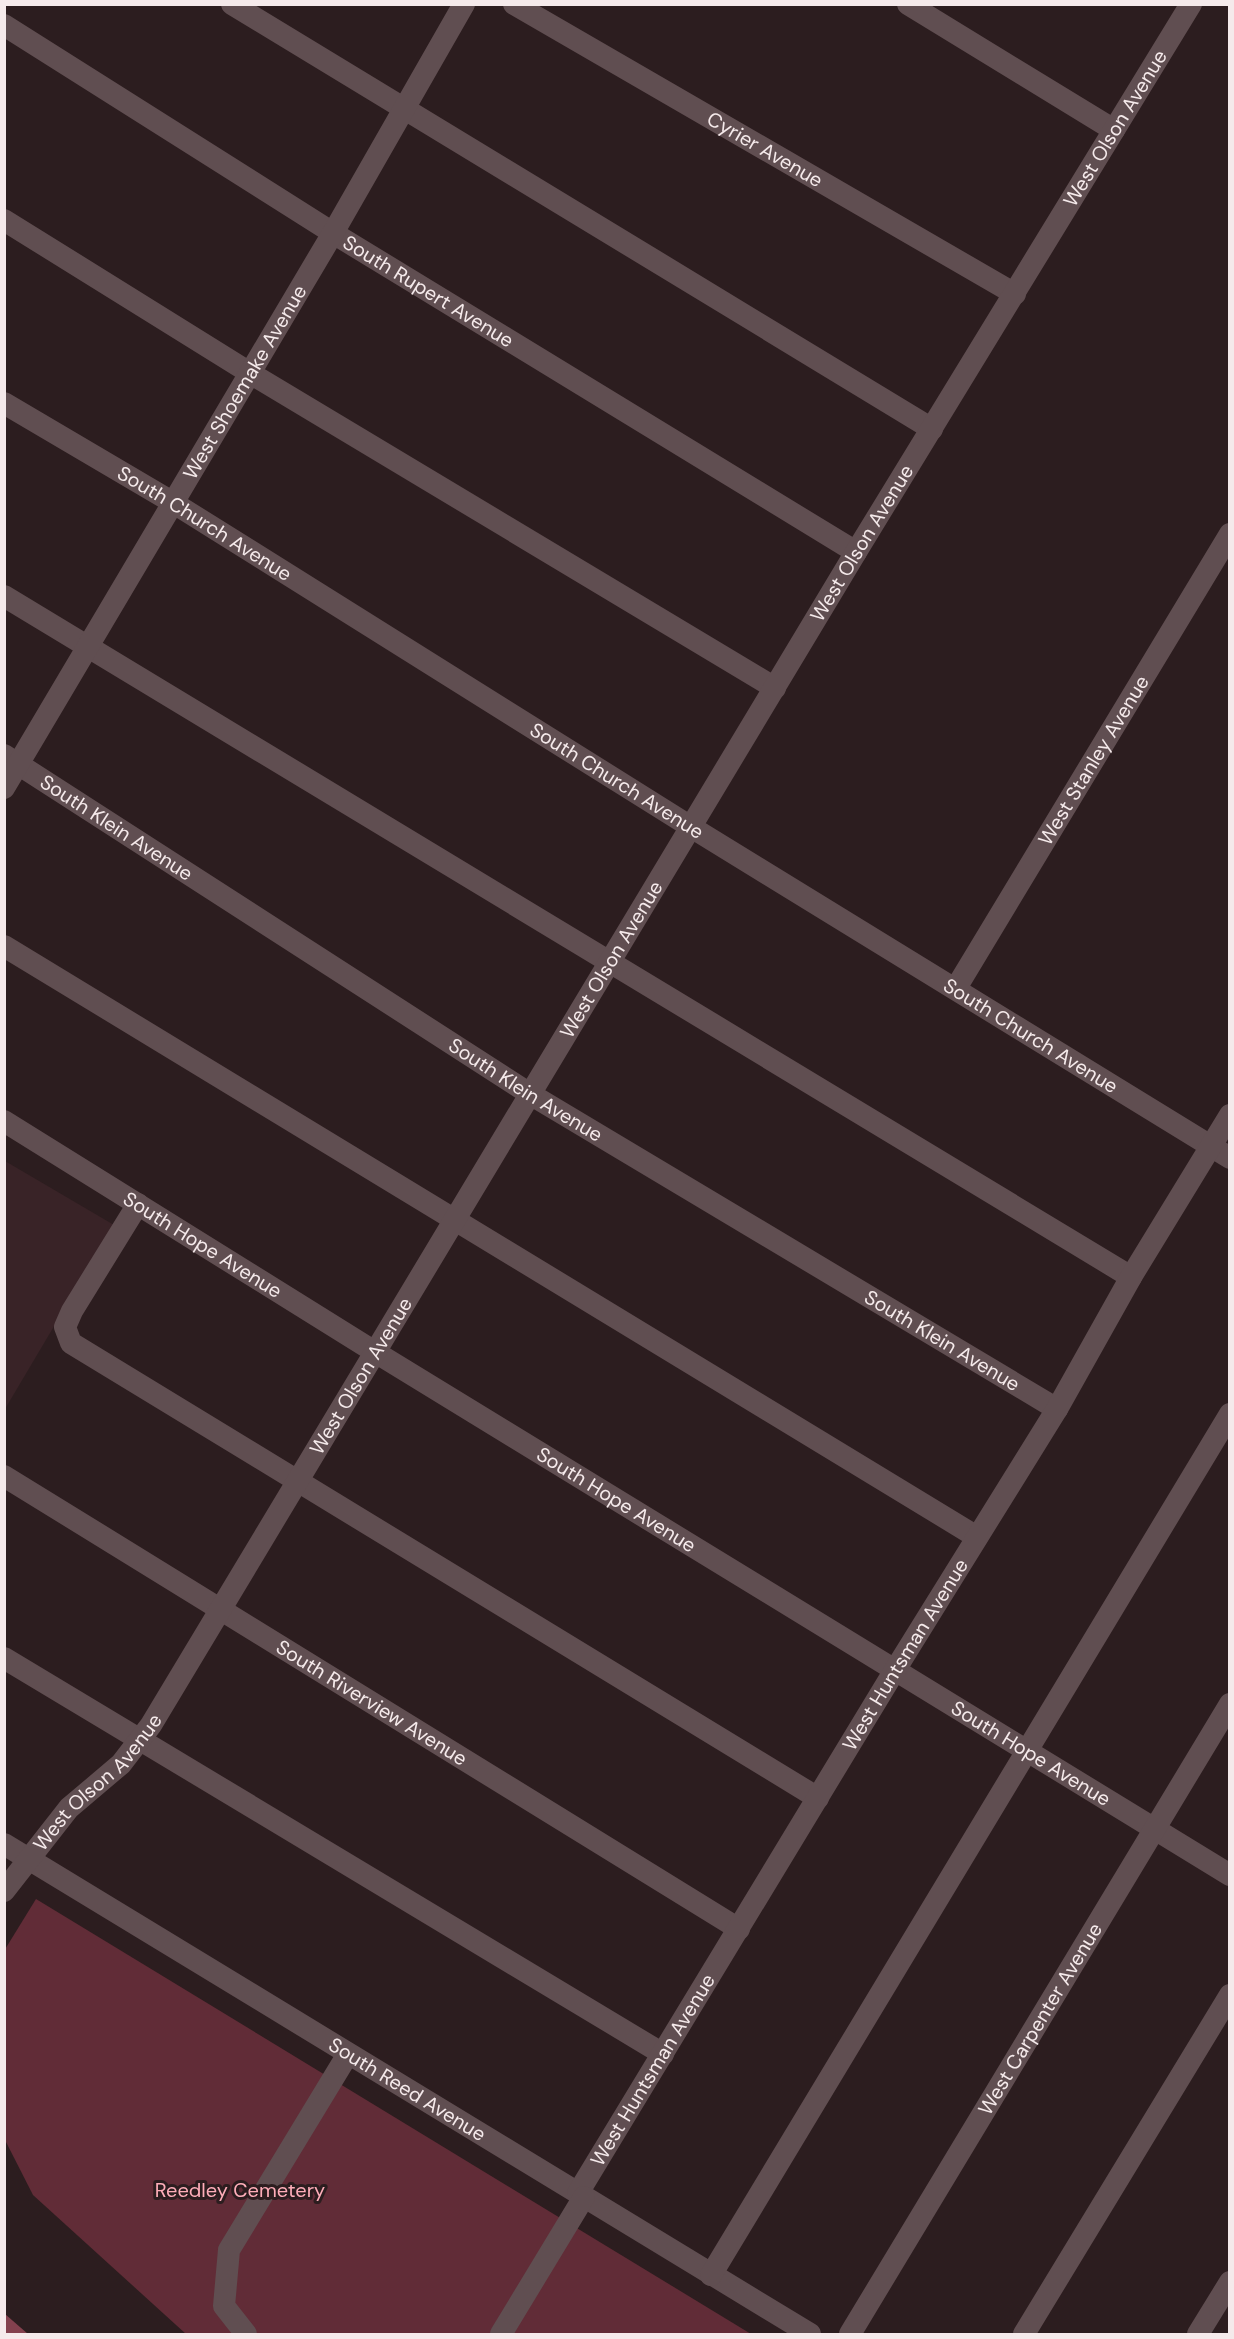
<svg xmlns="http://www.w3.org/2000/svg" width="1234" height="2339" font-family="'DM Sans',sans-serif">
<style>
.built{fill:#392327}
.green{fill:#612c37}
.water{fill:#83414e}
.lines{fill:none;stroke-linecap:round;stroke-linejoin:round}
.minor{stroke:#604e51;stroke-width:22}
.labels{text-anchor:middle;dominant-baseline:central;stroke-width:6;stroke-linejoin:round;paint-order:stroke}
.street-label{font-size:20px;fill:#f5eaeb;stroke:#2c1d1f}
.park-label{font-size:20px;fill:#feadb9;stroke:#2c1d1f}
</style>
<rect width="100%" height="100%" fill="#2c1d1f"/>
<polygon class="built" points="5,1161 114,1225 5,1409"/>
<polygon class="green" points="36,1899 751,2334 186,2334 33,2195 5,2140 4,1951"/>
<polygon class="water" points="4,2314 5,2314 28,2334 5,2334"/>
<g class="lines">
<g class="minor">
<polyline points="232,4 932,429"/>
<path id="s1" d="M514 4 1015 294"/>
<polyline points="908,4 1114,130"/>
<path id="s2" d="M4 25 333 233 856 552"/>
<polyline points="4,220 250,373 775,688"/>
<path id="s3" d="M4 403 172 502 691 827 1230 1158"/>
<polyline points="4,596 1131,1277"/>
<path id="s4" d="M4 755 530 1094 1057 1409"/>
<path id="s5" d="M4 788 333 233 464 4"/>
<polyline points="4,946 977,1537"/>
<path id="s6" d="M956 988 1230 534"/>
<path id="s7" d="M4 1121 375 1352 1230 1875"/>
<polyline points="138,1204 72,1311 65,1327 71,1343 818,1798"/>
<path id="s8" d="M4 1476 739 1929"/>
<polyline points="4,1658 663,2054"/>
<path id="s9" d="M4 1844 810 2334"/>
<path id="s10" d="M4 1891 69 1808 121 1764 151 1725 856 552 1191 4"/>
<path id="s11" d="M578 2193 895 1670 1057 1409 1131 1277 1230 1115"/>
<polyline points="711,2275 1230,1414"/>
<polyline points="246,2334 224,2306 229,2250 348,2054"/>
<polyline points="501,2334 584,2197"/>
<path id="s12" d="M850 2334 1230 1704"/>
<polyline points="1024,2334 1230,1995"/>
<polyline points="1198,2334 1230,2282"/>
</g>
</g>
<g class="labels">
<g class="street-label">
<text stroke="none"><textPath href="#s10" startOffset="2088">West Olson Avenue</textPath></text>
<text stroke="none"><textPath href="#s1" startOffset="290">Cyrier Avenue</textPath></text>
<text stroke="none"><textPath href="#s2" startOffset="501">South Rupert Avenue</textPath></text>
<text stroke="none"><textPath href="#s5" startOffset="472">West Shoemake Avenue</textPath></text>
<text stroke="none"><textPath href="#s3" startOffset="234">South Church Avenue</textPath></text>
<text stroke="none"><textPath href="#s10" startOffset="1602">West Olson Avenue</textPath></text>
<text stroke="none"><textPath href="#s6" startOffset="266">West Stanley Avenue</textPath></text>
<text stroke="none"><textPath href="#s3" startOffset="720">South Church Avenue</textPath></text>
<text stroke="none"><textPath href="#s4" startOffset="134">South Klein Avenue</textPath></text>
<text stroke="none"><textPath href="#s10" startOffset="1116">West Olson Avenue</textPath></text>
<text stroke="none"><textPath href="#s3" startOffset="1206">South Church Avenue</textPath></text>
<text stroke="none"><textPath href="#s4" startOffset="620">South Klein Avenue</textPath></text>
<text stroke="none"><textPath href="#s7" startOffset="234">South Hope Avenue</textPath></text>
<text stroke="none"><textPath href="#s4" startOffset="1106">South Klein Avenue</textPath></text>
<text stroke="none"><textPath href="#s10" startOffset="630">West Olson Avenue</textPath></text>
<text stroke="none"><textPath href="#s7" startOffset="720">South Hope Avenue</textPath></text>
<text stroke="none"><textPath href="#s11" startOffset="630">West Huntsman Avenue</textPath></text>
<text stroke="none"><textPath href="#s8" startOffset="432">South Riverview Avenue</textPath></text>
<text stroke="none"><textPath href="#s7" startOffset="1206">South Hope Avenue</textPath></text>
<text stroke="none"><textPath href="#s10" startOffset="144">West Olson Avenue</textPath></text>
<text stroke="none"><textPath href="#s12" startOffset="368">West Carpenter Avenue</textPath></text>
<text stroke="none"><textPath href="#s11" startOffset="144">West Huntsman Avenue</textPath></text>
<text stroke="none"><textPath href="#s9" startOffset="472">South Reed Avenue</textPath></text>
</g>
<g class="park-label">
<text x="240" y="2190">Reedley Cemetery</text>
</g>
</g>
<rect width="1234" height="2339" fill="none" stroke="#f5eaeb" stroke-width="12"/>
</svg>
